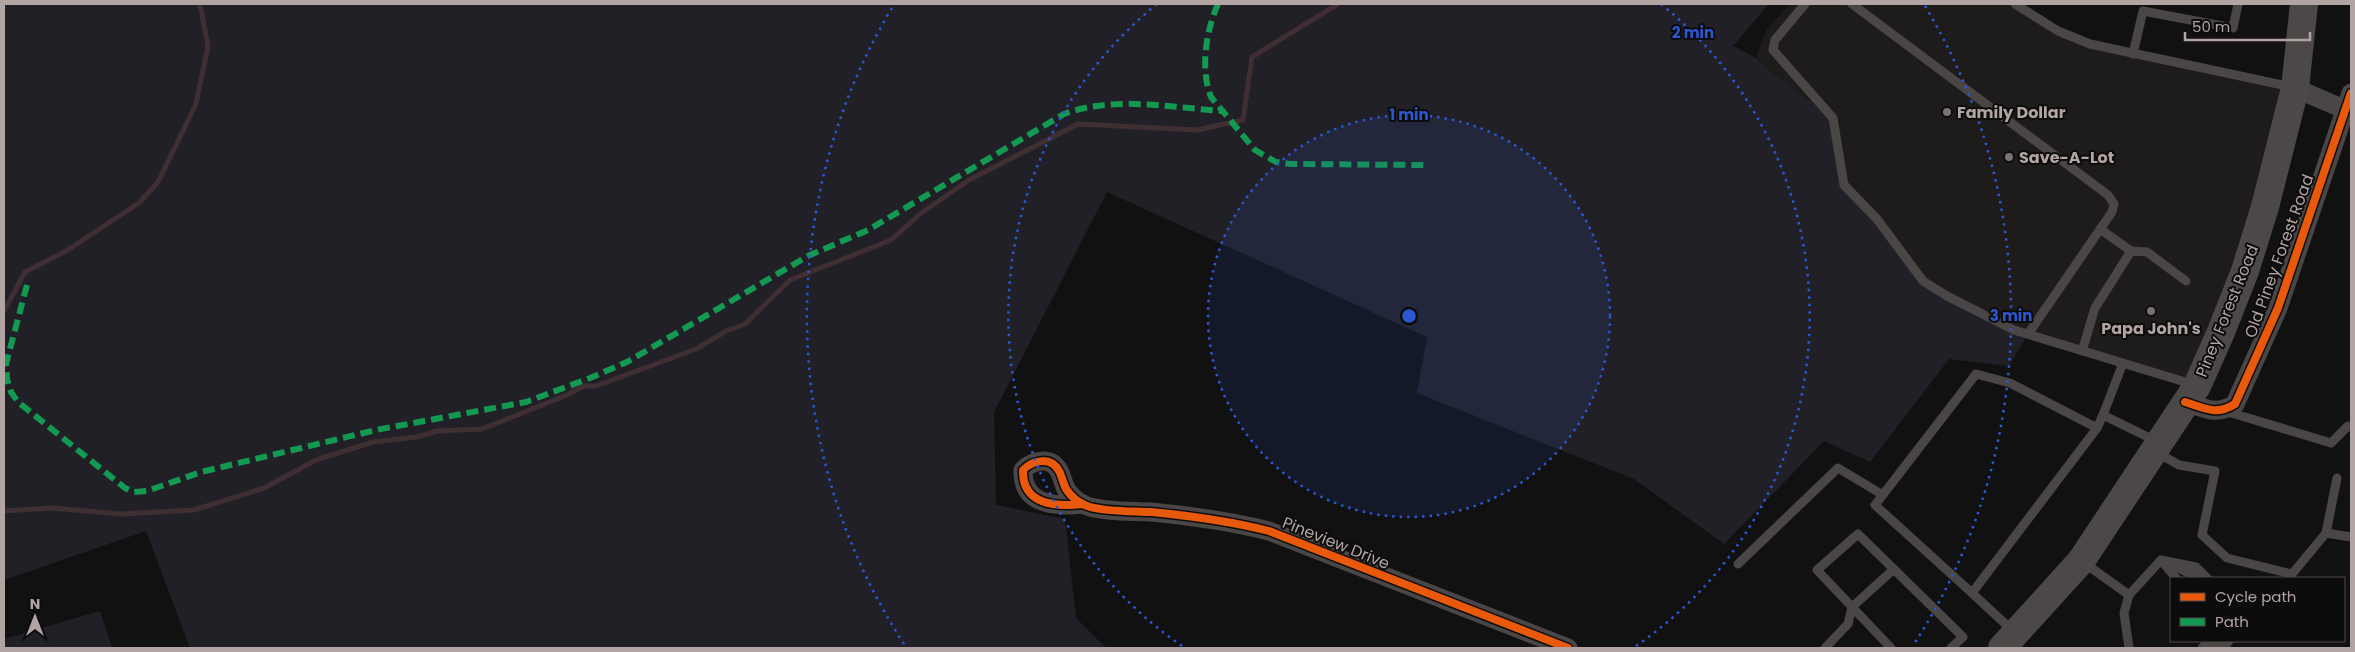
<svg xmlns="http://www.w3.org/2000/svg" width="2355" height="652" font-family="Poppins,sans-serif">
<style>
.built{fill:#1d1c1b}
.green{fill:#222027}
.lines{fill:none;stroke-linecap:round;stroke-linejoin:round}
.stream{stroke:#3f2f33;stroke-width:5}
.service{stroke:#4a4646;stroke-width:9}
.minor{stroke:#4a4646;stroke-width:19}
.primary{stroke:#4c4848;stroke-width:28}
.quiet{stroke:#139951;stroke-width:6;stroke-dasharray:12 6;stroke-linecap:butt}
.cycleway-casing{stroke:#0d0c0c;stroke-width:11}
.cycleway{stroke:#e8590c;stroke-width:8}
.ring{fill:none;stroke:#2c57d3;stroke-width:2.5;stroke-dasharray:2.5 5}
.poi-dot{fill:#7a7170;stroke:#0d0c0c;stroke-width:2}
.labels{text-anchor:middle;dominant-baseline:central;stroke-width:4;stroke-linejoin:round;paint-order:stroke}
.poi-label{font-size:16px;font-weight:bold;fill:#b2a4a3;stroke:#0d0c0c;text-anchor:start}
.street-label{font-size:16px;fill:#b2a4a3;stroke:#0d0c0c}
.centre{fill:#2c57d3;stroke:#0d0c0c;stroke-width:2.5}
.ring-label{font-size:15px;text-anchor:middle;font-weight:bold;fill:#2c57d3;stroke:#0d0c0c;stroke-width:4;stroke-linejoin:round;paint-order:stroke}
</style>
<rect width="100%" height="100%" fill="#121111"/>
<polygon class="built" points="1790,4 2015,4 2090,44 2295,88 2197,386 2014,330 1923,281 1844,185 1780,79 1756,58 1766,30"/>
<g class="green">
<polygon points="4,4 1769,4 1733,46 1756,58 1780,79 1833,118 1844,185 1923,281 2028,334 2009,366 1949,359 1870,462 1824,441 1724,544 1634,479 1417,393 1427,337 1107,192 994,412 996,505 1065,519 1076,618 1106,648 190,648 146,531 4,580"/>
<polygon points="100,611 112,648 4,648 4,639"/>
</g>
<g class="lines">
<g class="stream">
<polyline points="4,311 25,272 66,251 139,203 158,182 196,104 208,46 200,4"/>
<polyline points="4,511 52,508 121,514 194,510 264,488 316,460 373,442 417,437 437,431 482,429 567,395 584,386 596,386 696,349 726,331 745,324 790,280 891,240 920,214 969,180 1078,124 1197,130 1243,120 1252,57 1338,4"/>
</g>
<g class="service">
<polyline points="1805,4 1775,40 1773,50 1833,118 1844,185 1877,219 1923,281 1947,296 2014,330 2195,385"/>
<polyline points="1852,4 2108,195 2114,204 2112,212 2028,334"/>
<polyline points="2015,4 2058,31 2090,44 2292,87"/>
<polyline points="2133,54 2143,11 2233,28 2238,4"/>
<polyline points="2131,251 2147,252 2186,281"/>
<polyline points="2082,351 2095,308 2131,251 2100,229"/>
<polyline points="2225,411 2331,443 2348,426 2351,427"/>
<polyline points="2103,415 2123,363"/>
<polyline points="2156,452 2179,465 2215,471 2202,535 2227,558 2292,574 2326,533 2337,478"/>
<polyline points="2326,533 2351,537"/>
<polyline points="2161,560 2176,578"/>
<polyline points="2083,562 2129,595 2124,613 2129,648"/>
<polyline points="1738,564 1838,468 1883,495"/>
<polyline points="2175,566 2194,576"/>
<polyline points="1972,593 1875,505 1976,374 2010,383 2097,428"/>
<polyline points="2129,595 2161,560 2196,567 2207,578"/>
<polyline points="2013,631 1972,593 2097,428 2103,415 2156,441"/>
<polyline points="1825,648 1848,624 1852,607 1894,569"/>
<polyline points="1891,648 1817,570 1858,534 1963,637 1951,648"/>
<polyline points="2202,648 2209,641"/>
<polyline points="2212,648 2220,641"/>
<polyline points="2224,648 2229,641"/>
</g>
<g class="minor">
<polyline points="2295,88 2346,110"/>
<path d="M2185 402C2204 408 2216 416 2235 404L2278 308 2351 93"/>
<path d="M1083 504C1055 507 1022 505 1023 470 1033 460 1051 456 1059 471 1062 476 1063 483 1066 489 1072 498 1080 504 1090 507 1109 512 1132 511 1151 512 1192 516 1230 521 1269 531L1568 648"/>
</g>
<polyline class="primary" points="2002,648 2081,561 2197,386 2221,332 2245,271 2265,207 2295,88 2304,4"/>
<g class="quiet">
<path d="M1218 4C1206 30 1200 70 1211 97L1255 150 1276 162 1290 164 1424 165"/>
<path d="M27 285 6 364 7 379 11 392 18 402 125 488 134 492 147 491 201 472 376 430 526 402 590 378 627 362 808 256 868 230 1064 114C1114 95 1172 108 1224 111"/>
</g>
<defs>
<g id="cycleway">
<path d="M2185 402C2204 408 2216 416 2235 404L2278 308 2351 93"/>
<path d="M1083 504C1055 507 1022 505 1023 470 1033 460 1051 456 1059 471 1062 476 1063 483 1066 489 1072 498 1080 504 1090 507 1109 512 1132 511 1151 512 1192 516 1230 521 1269 531L1568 648"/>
</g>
</defs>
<use href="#cycleway" class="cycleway-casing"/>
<use href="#cycleway" class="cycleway"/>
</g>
<circle cx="1409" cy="316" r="201" fill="#2c57d3" fill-opacity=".12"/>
<g class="ring">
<circle cx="1409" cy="316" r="201"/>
<path d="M1182 646A401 401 0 0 1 1157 4M1661 4A401 401 0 0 1 1636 646"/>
<path d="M904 644A602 602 0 0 1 893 6M1925 6A602 602 0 0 1 1914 644"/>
</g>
<g class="poi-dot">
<circle cx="1947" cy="112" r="5"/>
<circle cx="2009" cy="157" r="5"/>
<circle cx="2151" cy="311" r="5"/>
</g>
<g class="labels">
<g class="poi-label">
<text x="1957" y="112">Family Dollar</text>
<text x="2019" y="157">Save-A-Lot</text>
<text x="2151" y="328" text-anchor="middle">Papa John's</text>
</g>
<g class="street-label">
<text transform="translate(2279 256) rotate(-70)">Old Piney Forest Road</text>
<text transform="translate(2227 311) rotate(-68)">Piney Forest Road</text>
<text transform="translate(1336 543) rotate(22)">Pineview Drive</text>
</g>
</g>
<circle cx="1409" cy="316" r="8" class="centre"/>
<g class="ring-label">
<text x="1693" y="38">2 min</text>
<text x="1409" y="120">1 min</text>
<text x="2011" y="321">3 min</text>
</g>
<rect width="2355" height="652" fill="none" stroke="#b2a4a3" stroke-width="10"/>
<rect x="2170" y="577" width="175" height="65" fill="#0d0c0c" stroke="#4f4948"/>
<rect x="2180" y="593" width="25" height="8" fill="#e8590c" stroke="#4f4948"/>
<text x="2215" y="602" font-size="15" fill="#b2a4a3">Cycle path</text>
<rect x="2180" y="618" width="25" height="8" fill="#139951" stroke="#4f4948"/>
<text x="2215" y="627" font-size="15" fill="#b2a4a3">Path</text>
<g transform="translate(35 617)" stroke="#0d0c0c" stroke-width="4" paint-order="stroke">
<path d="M0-4L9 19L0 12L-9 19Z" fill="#b2a4a3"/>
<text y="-8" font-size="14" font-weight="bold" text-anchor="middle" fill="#b2a4a3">N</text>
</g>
<path d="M2185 32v8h125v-8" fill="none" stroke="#b2a4a3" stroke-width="2.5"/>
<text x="2192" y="32" font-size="15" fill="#b2a4a3" stroke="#0d0c0c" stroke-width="4" paint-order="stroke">50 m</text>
</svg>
